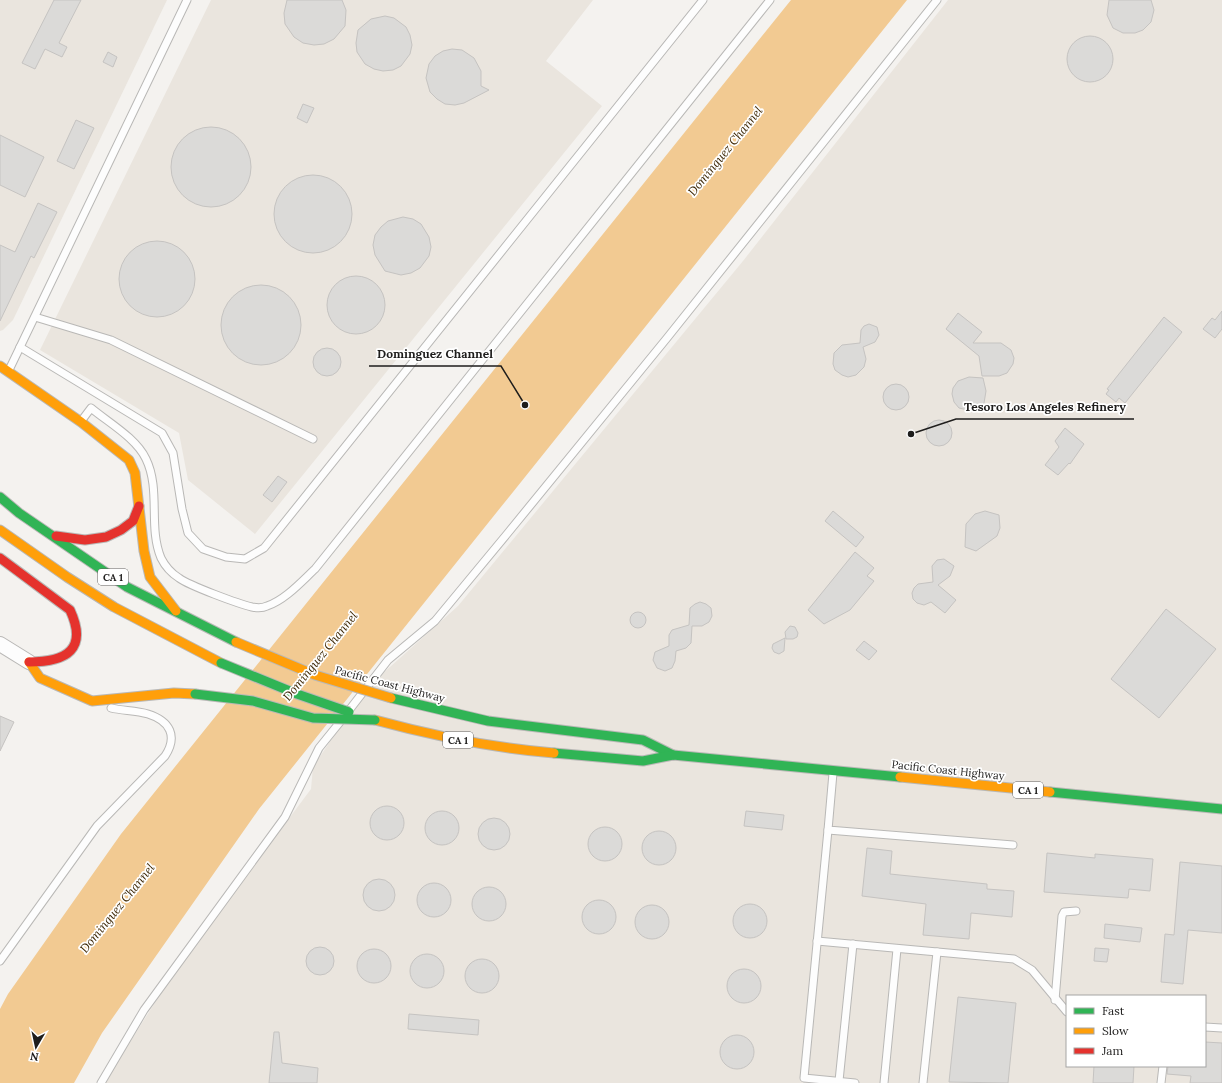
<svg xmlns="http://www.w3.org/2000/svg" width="1222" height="1083" font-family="Lora,serif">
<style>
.built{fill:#eae5de;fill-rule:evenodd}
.water{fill:#f2ca92}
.building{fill:#dbdad8;stroke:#c5c3c1}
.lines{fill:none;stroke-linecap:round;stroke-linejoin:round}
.lane-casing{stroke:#b9b8b6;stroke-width:9}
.street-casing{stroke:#b9b8b6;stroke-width:16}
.fast-casing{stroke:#b9b8b6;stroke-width:11}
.slow-casing{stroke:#b9b8b6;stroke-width:11}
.jam-casing{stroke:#b9b8b6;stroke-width:11}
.lane{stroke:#fdfdfd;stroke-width:7}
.street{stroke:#fdfdfd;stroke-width:14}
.fast{stroke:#30b455;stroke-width:9}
.slow{stroke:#ff9f0a;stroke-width:9}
.jam{stroke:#e5322d;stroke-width:9}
.fast-bridge-casing{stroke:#b9b8b6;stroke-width:11;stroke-linecap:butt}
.slow-bridge-casing{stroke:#b9b8b6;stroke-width:11;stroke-linecap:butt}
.fast-bridge{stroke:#30b455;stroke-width:9}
.slow-bridge{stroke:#ff9f0a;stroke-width:9}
.labels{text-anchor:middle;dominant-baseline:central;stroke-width:3.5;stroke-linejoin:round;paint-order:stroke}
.shield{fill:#fff;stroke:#626160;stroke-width:1}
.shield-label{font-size:10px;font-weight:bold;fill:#1e1d1c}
.street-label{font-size:11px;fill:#1e1d1c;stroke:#fff}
.water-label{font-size:12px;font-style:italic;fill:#3a2401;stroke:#fff}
.leader{fill:none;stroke:#1e1d1c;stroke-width:1.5}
.callout-dot{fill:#1e1d1c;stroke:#fff;stroke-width:1.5}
.callout-label{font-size:12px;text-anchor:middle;font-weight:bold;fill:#1e1d1c;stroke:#fff;stroke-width:3.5;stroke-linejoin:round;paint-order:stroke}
</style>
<rect width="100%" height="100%" fill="#f4f2ef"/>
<g class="built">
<polygon points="0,0 167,0 13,320 3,330 0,331"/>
<polygon points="211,0 593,0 546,61 602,106 255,534 188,480 179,433 40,350"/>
<path d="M948 0H1222V1083H104L175 971 311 789 313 767 335 734 381 675 458 606 743 261ZM1067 996H1205V1066H1067Z"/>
</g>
<polygon class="water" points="791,0 907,0 259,809 102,1033 74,1083 0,1083 0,1009 8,994 121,834"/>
<g class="building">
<polygon points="54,0 81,0 59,43 67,47 62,57 45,49 35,69 22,63"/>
<polygon points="287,0 342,0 346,10 345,26 334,39 324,44 314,45 303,43 294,37 285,24 284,13"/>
<polygon points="1109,0 1151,0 1154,10 1151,22 1143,30 1135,33 1123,33 1113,28 1107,15"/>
<polygon points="385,16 394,18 406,27 410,35 412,45 410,54 401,66 393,70 383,71 374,69 365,64 357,52 356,43 358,30 371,19"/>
<circle cx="1090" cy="59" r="23"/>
<polygon points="452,49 462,50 474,58 481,71 481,86 489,90 464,103 455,105 445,104 437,99 430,92 426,78 429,64 435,56 443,51"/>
<polygon points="108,52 117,57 113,67 103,62"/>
<polygon points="303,104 314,108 307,123 297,118"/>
<polygon points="76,120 94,128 74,169 57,161"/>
<circle cx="211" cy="167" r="40"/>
<polygon points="0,135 44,157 25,197 0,185"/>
<circle cx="313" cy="214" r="39"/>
<polygon points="38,203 57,212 34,258 31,256 0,321 0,245 15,252"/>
<polygon points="403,217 413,219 421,224 429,237 431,247 429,256 420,268 411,273 401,275 385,271 375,255 373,245 375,235 381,227 388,221"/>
<circle cx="157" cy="279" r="38"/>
<circle cx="356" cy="305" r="29"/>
<circle cx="261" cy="325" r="40"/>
<polygon points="1222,311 1222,329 1215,338 1203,329 1212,318 1215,320"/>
<polygon points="958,313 982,332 973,343 1001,343 1011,350 1014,358 1013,364 1007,373 999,376 982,376 979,356 946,329"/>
<polygon points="1164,317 1182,332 1125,403 1119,398 1116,402 1106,394 1109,390 1107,389"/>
<polygon points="869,324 877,327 879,335 875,342 863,347 866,359 864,367 856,375 848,377 842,375 835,370 833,364 834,353 842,345 860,343 861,330 864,326"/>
<circle cx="327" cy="362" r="14"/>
<polygon points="969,377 983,378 986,391 984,403 980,407 972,411 959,408 954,402 952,394 953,388 958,381"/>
<circle cx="896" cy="397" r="13"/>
<circle cx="939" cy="433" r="13"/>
<polygon points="1065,428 1084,444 1070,464 1069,463 1058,475 1045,465 1059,447 1055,441"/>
<polygon points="278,476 287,482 272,502 263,495"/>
<polygon points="833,511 864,537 856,547 825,521"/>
<polygon points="985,511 999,515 1000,528 997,536 976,551 965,547 966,524 975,514"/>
<polygon points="855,552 874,568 867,576 874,581 850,610 824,624 808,610"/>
<polygon points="944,559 954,566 950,576 938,585 956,600 945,613 931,602 924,605 917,603 913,599 912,593 914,588 918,584 933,582 932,566 937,560"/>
<polygon points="700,602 706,604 711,608 712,616 709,622 702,626 692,626 691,643 686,648 676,651 675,661 672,668 665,671 657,668 653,660 655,652 669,646 669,635 672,630 689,625 690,608 695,604"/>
<polygon points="1166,609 1216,649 1159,718 1111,679"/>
<circle cx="638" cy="620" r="8"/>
<polygon points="790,626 795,627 798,633 797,637 793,639 786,639 785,632"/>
<polygon points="785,638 784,651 779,654 774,652 772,648 773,644"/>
<polygon points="864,641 877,651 869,660 856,650"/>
<polygon points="0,716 14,722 0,751"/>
<circle cx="387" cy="823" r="17"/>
<polygon points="746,811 784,815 782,830 744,826"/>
<circle cx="442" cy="828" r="17"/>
<circle cx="494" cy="834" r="16"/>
<circle cx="605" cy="844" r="17"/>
<circle cx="659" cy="848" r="17"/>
<polygon points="867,848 892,851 890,874 987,884 987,889 1014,891 1012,917 971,913 969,939 923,935 926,904 862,896"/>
<polygon points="1047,853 1095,858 1095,854 1153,859 1150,891 1129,889 1128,898 1044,892"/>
<polygon points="1180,862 1222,866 1222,933 1188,930 1183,984 1161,982 1165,934 1174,935"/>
<circle cx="379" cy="895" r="16"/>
<circle cx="434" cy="900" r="17"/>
<circle cx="489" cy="904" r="17"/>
<circle cx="599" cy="917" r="17"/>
<circle cx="750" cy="921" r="17"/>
<circle cx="652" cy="922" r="17"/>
<polygon points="1105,924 1142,928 1140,942 1104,938"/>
<circle cx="320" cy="961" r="14"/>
<polygon points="1095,948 1109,949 1107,962 1094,961"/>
<circle cx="374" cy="966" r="17"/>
<circle cx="427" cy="971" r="17"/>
<circle cx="482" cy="976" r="17"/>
<circle cx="744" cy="986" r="17"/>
<polygon points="958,997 1016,1003 1008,1083 949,1082"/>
<polygon points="409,1014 479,1020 478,1035 408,1029"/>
<polygon points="274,1032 279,1032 282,1063 318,1068 317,1083 269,1083"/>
<circle cx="737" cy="1052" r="17"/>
<polygon points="1205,1042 1222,1043 1222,1083 1190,1083 1191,1076 1167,1074 1168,1066 1205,1066"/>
<polygon points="1094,1066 1134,1066 1133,1083 1093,1083"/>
</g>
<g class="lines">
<defs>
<g id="lane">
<polyline points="35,317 111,340 313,439"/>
<polyline points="20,347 162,433 173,453 182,509 188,533 203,549 226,557 245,559 264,548 703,0"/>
<polyline points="9,370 187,0"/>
<path d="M82 420 91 408C109 423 136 438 146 459 161 490 148 527 161 558 165 566 171 573 179 578 190 586 239 604 252 607 257 608 263 608 267 606 285 600 301 582 315 569L770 0"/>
<polyline points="350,709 388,660 435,621 507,534 667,338 937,0"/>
<polyline points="833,773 828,830 1013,845"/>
<polyline points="828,830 804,1078 855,1083"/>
<polyline points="817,941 1014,959 1032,970 1067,1012"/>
<path d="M0 961 97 826 165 756C178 736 170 721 148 714 136 710 123 711 111 708"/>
<polyline points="1055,1000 1062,916 1064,912 1076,911"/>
<polyline points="1205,1027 1222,1028"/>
<polyline points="839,1081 853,944"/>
<polyline points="101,1083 144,1010 285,817 319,748 340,722"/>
<polyline points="884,1083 897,949"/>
<polyline points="923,1083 937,952"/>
<polyline points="1161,1083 1163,1066"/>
</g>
<polyline id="street" points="0,644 29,662"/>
<g id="fast">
<polyline points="0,497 19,513 127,587 236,642"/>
<polyline points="391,698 488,721 643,740 673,755"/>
<polyline points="554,753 643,761 673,755 900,777"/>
<polyline points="1050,792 1222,809"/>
</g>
<g id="slow">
<polyline points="0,366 81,422 129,460 135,473 144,551 150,577 176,611"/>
<polyline points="0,530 67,577 114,607 221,663"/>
<polyline points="29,662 40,678 92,701 174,693 195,694"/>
<path d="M375 720C434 736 493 748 554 753"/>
<polyline points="900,777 1050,792"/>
</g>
<g id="jam">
<polyline points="56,536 85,540 106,537 121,530 133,521 139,506"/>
<path d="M0 558 70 610C88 649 67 662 29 662"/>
</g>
</defs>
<use href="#lane" class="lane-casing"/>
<use href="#street" class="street-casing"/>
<use href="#fast" class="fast-casing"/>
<use href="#slow" class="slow-casing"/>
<use href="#jam" class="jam-casing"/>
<use href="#lane" class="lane"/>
<use href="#street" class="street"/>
<use href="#fast" class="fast"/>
<use href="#slow" class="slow"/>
<use href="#jam" class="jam"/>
<defs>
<g id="fast-bridge">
<polyline points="221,663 297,694 349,712"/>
<polyline points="195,694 253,701 313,718 375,720"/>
</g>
<polyline id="slow-bridge" points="236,642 315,675 391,698"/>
</defs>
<use href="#fast-bridge" class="fast-bridge-casing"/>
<use href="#slow-bridge" class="slow-bridge-casing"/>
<use href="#fast-bridge" class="fast-bridge"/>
<use href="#slow-bridge" class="slow-bridge"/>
</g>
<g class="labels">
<g class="shield">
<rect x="98" y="569" width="30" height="16" rx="3"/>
<rect x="443" y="732" width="30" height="16" rx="3"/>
<rect x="1013" y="782" width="30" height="16" rx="3"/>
</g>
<g class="shield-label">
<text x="113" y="577">CA 1</text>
<text x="458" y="740">CA 1</text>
<text x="1028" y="790">CA 1</text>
</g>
<g class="street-label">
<text transform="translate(390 684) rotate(15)">Pacific Coast Highway</text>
<text transform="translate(948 770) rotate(6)">Pacific Coast Highway</text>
</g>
<g class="water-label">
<text transform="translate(725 151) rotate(-51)">Dominguez Channel</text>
<text transform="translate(320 656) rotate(-51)">Dominguez Channel</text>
<text transform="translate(117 908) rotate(-51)">Dominguez Channel</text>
</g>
</g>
<path class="leader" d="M525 405L501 366H369M911 434L956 419H1134"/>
<g class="callout-dot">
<circle cx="525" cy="405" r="4"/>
<circle cx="911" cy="434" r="4"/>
</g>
<g class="callout-label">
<text x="435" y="358">Dominguez Channel</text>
<text x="1045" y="411">Tesoro Los Angeles Refinery</text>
</g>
<rect x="1066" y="995" width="140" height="72" fill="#ffffff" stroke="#a5a5a4"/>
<rect x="1074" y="1008" width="20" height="6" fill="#30b455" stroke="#a5a5a4"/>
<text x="1102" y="1015" font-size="12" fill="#1e1d1c">Fast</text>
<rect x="1074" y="1028" width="20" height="6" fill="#ff9f0a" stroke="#a5a5a4"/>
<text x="1102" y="1035" font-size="12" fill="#1e1d1c">Slow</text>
<rect x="1074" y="1048" width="20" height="6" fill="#e5322d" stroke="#a5a5a4"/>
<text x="1102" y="1055" font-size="12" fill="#1e1d1c">Jam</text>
<g transform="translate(36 1047) rotate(189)" stroke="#ffffff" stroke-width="3" paint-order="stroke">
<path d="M0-3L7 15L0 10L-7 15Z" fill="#1e1d1c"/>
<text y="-6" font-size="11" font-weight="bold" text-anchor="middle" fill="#1e1d1c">N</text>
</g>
</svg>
